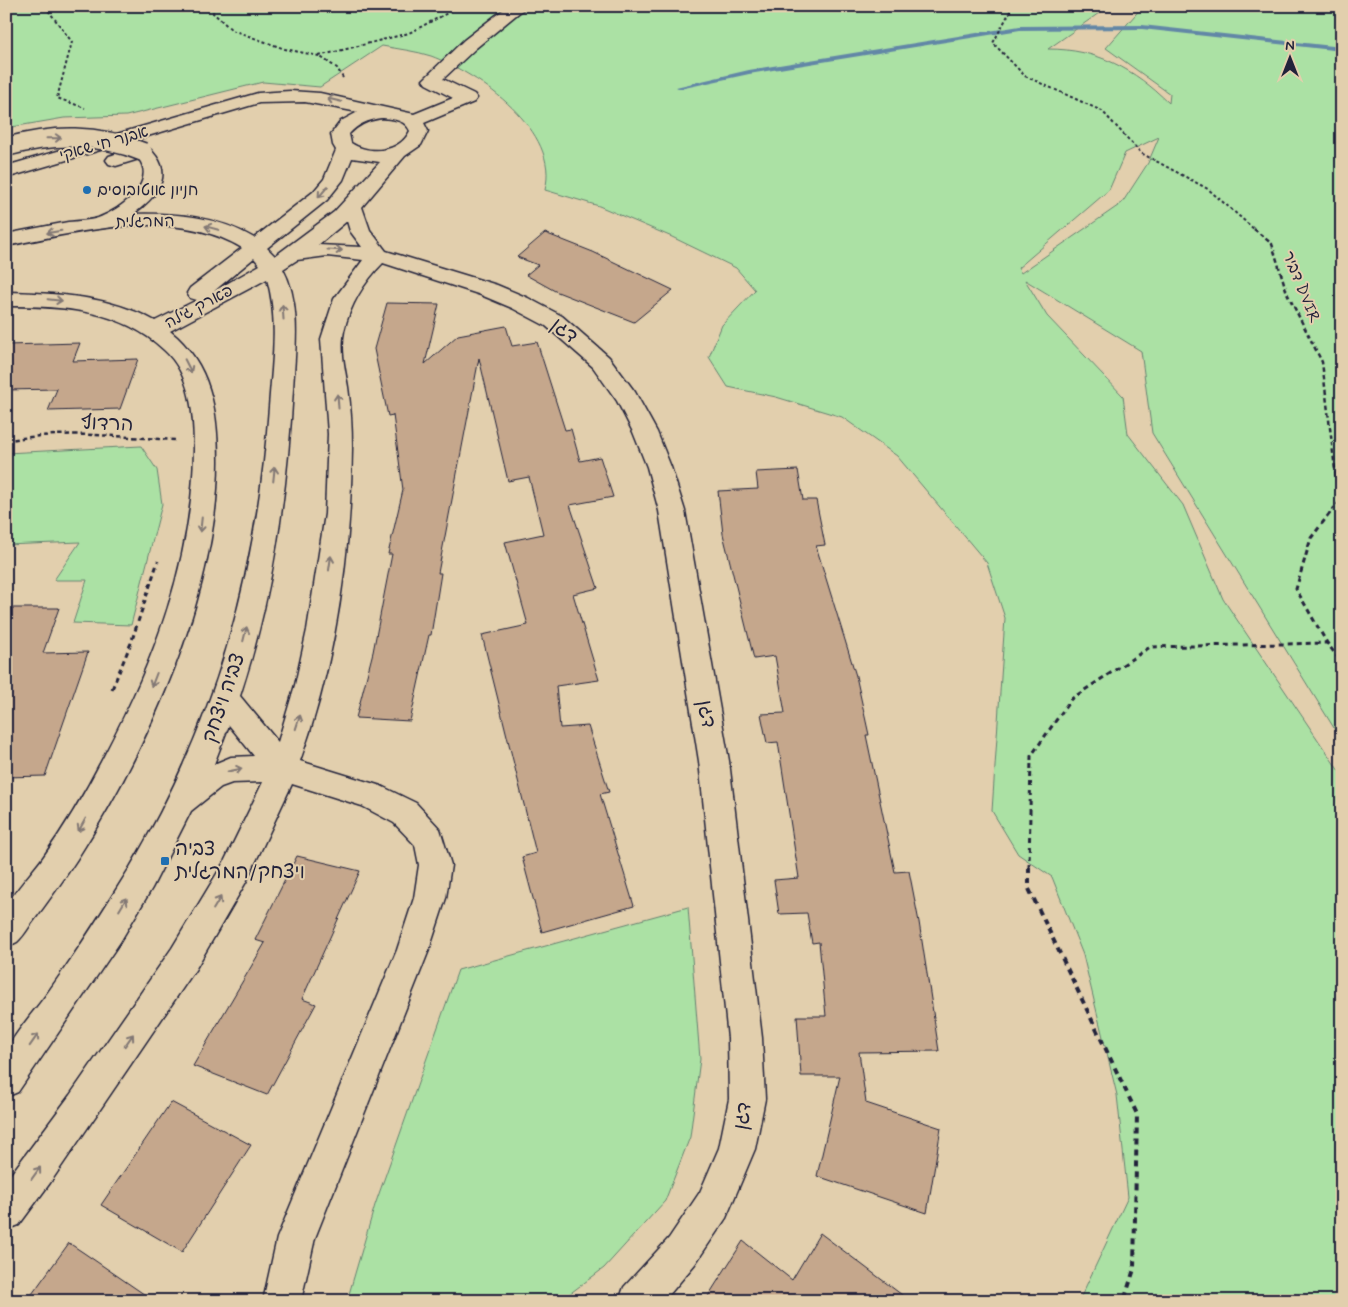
<svg xmlns="http://www.w3.org/2000/svg" width="1348" height="1307" font-family="Mynerve,'Playpen Sans Hebrew',sans-serif">
<style>
.green{fill:#abe1a4;stroke:#668270;fill-rule:evenodd}
.lines{fill:none;stroke-linecap:round;stroke-linejoin:round}
.stream{fill:#6287a6;fill-rule:evenodd}
.building{fill:#c5a78c;stroke:#22223b}
.minor-casing{stroke:#22223b;stroke-width:3}
.path-far3{stroke:#22223b;stroke-width:2;stroke-dasharray:3 2.5;stroke-linecap:butt}
.path-far2{stroke:#22223b;stroke-width:2.5;stroke-dasharray:4.5 3;stroke-linecap:butt}
.path-far1{stroke:#22223b;stroke-width:3;stroke-dasharray:5 4;stroke-linecap:butt}
.path{stroke:#22223b;stroke-width:4;stroke-dasharray:6 5;stroke-linecap:butt}
.minor{fill:#e2cfad;fill-rule:evenodd}
.minor-bridge-casing{stroke:#22223b;stroke-width:21;stroke-linecap:butt}
.minor-bridge{stroke:#e2cfad;stroke-width:18}
.oneway{stroke:#827874}
.poi-dot{fill:#1f6fb2;stroke:#e2cfad;stroke-width:2}
.labels{text-anchor:middle;dominant-baseline:central;stroke-width:4;stroke-linejoin:round;paint-order:stroke}
.far-street-label{font-size:16px;fill:#22223b;stroke:#e2cfad}
.far-poi-label{font-size:16px;fill:#22223b;stroke:#e2cfad;text-anchor:start}
.street-label{font-size:20px;fill:#22223b;stroke:#e2cfad}
.poi-label{font-size:20px;fill:#22223b;stroke:#e2cfad;text-anchor:start}
</style>
<rect width="100%" height="100%" fill="#e2cfad"/>
<filter id="ink" filterUnits="userSpaceOnUse"><feTurbulence type="fractalNoise" baseFrequency=".02" numOctaves="2"/><feDisplacementMap in="SourceGraphic" scale="10" xChannelSelector="R" yChannelSelector="G"/><feConvolveMatrix kernelMatrix="1 2 1 2 8 2 1 2 1" color-interpolation-filters="sRGB"/></filter>
<g filter="url(#ink)">
<g class="green">
<path d="M6 6H1109L1048 49C1098 49 1134 69 1169 103L1170 94 1106 48 1143 6H1342V741L1152 433 1141 351 1025 280 1047 316 1123 396 1128 434 1183 505 1223 599 1339 771 1342 772V1301H1079L1128 1197 1117 1095 1083 955 1052 877 1018 854 992 811 1005 618 987 563 897 456 842 417 776 397 728 387 709 357 722 325 755 290 736 268 672 237 599 206 545 190C561 131 479 74 431 56 416 51 398 49 382 46L320 87 263 82 126 116 64 118 6 128ZM1159 137 1148 163 1122 203 1021 273 1018 268 1109 190 1125 153Z"/>
<polygon points="141,446 157,470 162,504 131,625 73,623 87,580 54,580 80,542 6,545 6,453"/>
<polygon points="688,907 700,1059 690,1137 665,1201 604,1268 560,1301 347,1301 375,1205 458,970"/>
</g>
<g class="lines">
<polygon class="stream" points="1142,25 1342,47 1342,51 1142,29 1020,30 749,74 680,89 676,87 749,70 1020,26"/>
</g>
<g class="building">
<polygon points="545,233 593,252 673,290 634,322 555,291 526,275 538,265 517,257"/>
<polygon points="387,303 439,304 425,364 458,335 506,326 512,346 537,342 565,430 571,429 580,461 600,457 613,497 570,505 598,588 573,594 599,680 556,686 560,728 588,726 609,792 600,794 634,906 542,932 522,857 536,853 482,635 528,625 505,542 543,534 529,477 508,481 479,358 438,573 441,573 431,635 429,635 410,721 356,718 373,652 392,554 388,554 403,490 393,415 388,416 374,349"/>
<polygon points="80,343 73,361 138,359 120,409 48,411 57,389 6,390 6,345"/>
<polygon points="798,470 803,500 816,500 825,545 816,546 856,676 869,735 866,735 895,872 909,871 919,922 939,1051 859,1052 866,1103 941,1128 927,1213 817,1176 840,1076 801,1076 797,1016 826,1016 819,942 812,943 807,913 779,914 774,880 799,878 778,742 767,743 761,714 785,713 775,656 754,659 723,534 718,491 758,489 756,472"/>
<polygon points="6,608 59,608 43,653 88,652 45,776 6,777"/>
<polygon points="297,856 360,871 302,999 316,1004 267,1095 193,1066 265,943 255,940"/>
<polygon points="171,1102 251,1145 182,1252 101,1205"/>
<polygon points="820,1233 910,1301 705,1301 743,1241 792,1280"/>
<polygon points="69,1243 84,1253 154,1301 27,1301"/>
</g>
<g class="lines">
<defs>
<path id="minor" d="M508 6H527L476 48 443 79 474 94 477 98 474 102 424 123 428 131 421 145 405 156 362 207 370 230 386 251 497 285 528 298 562 316 609 357 635 392 657 432 671 467 685 511 729 761 762 1038 765 1099 755 1149 726 1218 695 1264 664 1301H619L624 1287 669 1238 700 1192 719 1148 729 1099 728 1038 699 761 659 511 647 467 633 432 617 401 593 367 546 326 512 308 481 295 383 263C364 282 350 305 344 331 340 350 345 369 348 387 351 408 352 428 352 448 351 553 336 661 300 761L381 786 416 803 440 829 451 865 446 898 429 950 315 1238 301 1301H263L277 1238 397 950 414 898 419 865 415 845 394 823 362 806 292 784 246 882 195 970 50 1183 19 1225 6 1230V1181L70 1095 172 948 224 862 263 782 232 783 221 787 191 811 152 888 120 942 18 1092 6 1097C6 1086 3 1058 7 1049 17 1030 39 1006 51 988 79 949 104 909 129 869 216 723 257 576 269 407 272 364 279 321 267 279L170 331C211 364 218 411 218 461 218 594 148 748 77 859 62 882 47 903 31 924 27 930 22 938 17 942 14 944 9 945 6 946 6 937 3 913 7 905 11 896 34 870 42 859 65 827 85 793 103 758 155 660 193 560 194 449 194 415 191 374 164 350 121 309 62 306 6 306V292C57 293 110 296 155 321L197 300 190 298 187 293 190 288 242 248C171 206 82 232 6 246V234C27 230 47 226 68 222 77 221 89 221 98 218 119 210 157 184 139 159L116 166 109 164 106 160 109 156C119 153 133 146 144 147 150 147 152 151 156 156 173 179 153 200 133 214 176 213 217 216 254 238L313 192 324 179 336 150 333 145 331 134 341 121 358 112 305 102 259 103 6 178V166L258 93 290 91 320 93 414 114 453 98 426 84 423 80 464 40ZM381 118C392 119 405 119 410 131 399 153 370 155 351 143L349 134C358 124 368 120 381 118ZM352 158 380 162 334 212 275 256 267 248 327 200 343 180ZM347 221 350 231 362 247 318 245ZM327 256 363 260 334 299 321 339 328 434 325 514 307 630 295 685 278 742 240 696C273 596 287 494 293 389 295 351 302 304 283 269L297 260ZM254 258 260 265 214 291ZM229 725 254 756 231 757 214 764Z"/>
</defs>
<use href="#minor" class="minor-casing"/>
<g class="path-far3">
<polyline points="45,6 72,42 57,98 85,108"/>
<polyline points="214,6 213,13 232,30 285,49 319,56 337,68 343,78"/>
<polyline points="1013,6 993,43 1025,76 1102,111 1141,153 1208,189 1255,230"/>
<polyline points="319,56 409,33 461,6"/>
</g>
<g class="path-far2">
<polyline points="1254,229 1272,244 1287,293 1322,362 1339,502 1329,514"/>
<path d="M6 441C62 429 119 437 175 440"/>
</g>
<g class="path-far1">
<polyline points="1330,513 1311,538 1296,589 1327,643 1342,663"/>
<polyline points="112,689 131,643 158,561"/>
<polyline points="1029,868 1031,756 1071,699 1150,647 1327,643"/>
</g>
<polyline class="path" points="1029,867 1029,889 1137,1114 1134,1269 1124,1301"/>
<use href="#minor" class="minor"/>
<defs>
<path id="minor-bridge" d="M6 147C53 134 97 133 143 152"/>
</defs>
<use href="#minor-bridge" class="minor-bridge-casing"/>
<use href="#minor-bridge" class="minor-bridge"/>
</g>
<defs><path id="oneway-shaft" d="M-6 0H5M1.5-3L5.5 0L1.5 3" fill="none" stroke-width="1.6" stroke-linecap="round" stroke-linejoin="round" transform="scale(1.25)"/></defs>
<g class="oneway">
<use href="#oneway-shaft" transform="translate(334 100) rotate(-167)"/>
<use href="#oneway-shaft" transform="translate(54 138) rotate(-1)"/>
<use href="#oneway-shaft" transform="translate(323 192) rotate(130)"/>
<use href="#oneway-shaft" transform="translate(212 228) rotate(-165)"/>
<use href="#oneway-shaft" transform="translate(54 232) rotate(171)"/>
<use href="#oneway-shaft" transform="translate(335 250) rotate(3)"/>
<use href="#oneway-shaft" transform="translate(55 300) rotate(6)"/>
<use href="#oneway-shaft" transform="translate(283 312) rotate(-94)"/>
<use href="#oneway-shaft" transform="translate(188 366) rotate(63)"/>
<use href="#oneway-shaft" transform="translate(338 401) rotate(-94)"/>
<use href="#oneway-shaft" transform="translate(274 474) rotate(-84)"/>
<use href="#oneway-shaft" transform="translate(201 525) rotate(96)"/>
<use href="#oneway-shaft" transform="translate(330 563) rotate(-82)"/>
<use href="#oneway-shaft" transform="translate(245 634) rotate(-76)"/>
<use href="#oneway-shaft" transform="translate(154 680) rotate(111)"/>
<use href="#oneway-shaft" transform="translate(298 722) rotate(-72)"/>
<use href="#oneway-shaft" transform="translate(235 770) rotate(-11)"/>
<use href="#oneway-shaft" transform="translate(82 825) rotate(119)"/>
<use href="#oneway-shaft" transform="translate(217 903) rotate(-59)"/>
<use href="#oneway-shaft" transform="translate(123 904) rotate(-59)"/>
<use href="#oneway-shaft" transform="translate(34 1040) rotate(-55)"/>
<use href="#oneway-shaft" transform="translate(129 1040) rotate(-55)"/>
<use href="#oneway-shaft" transform="translate(36 1173) rotate(-54)"/>
</g>
</g>
<g class="poi-dot">
<circle cx="87" cy="190" r="5"/>
<rect x="160" y="856" width="10" height="10" rx="2.5"/>
</g>
<g class="labels">
<g class="far-street-label">
<text transform="translate(104 144) rotate(-16)">אבנר חי שאקי</text>
<text transform="translate(145 222) rotate(-1)">המרגלית</text>
<text transform="translate(1301 287) rotate(68)">דביר DVIR</text>
<text transform="translate(199 307) rotate(-28)">פארק גילה</text>
</g>
<g class="far-poi-label">
<text x="97" y="190">חניון אוטובוסים</text>
</g>
<g class="street-label">
<text transform="translate(564 331) rotate(37)">דגן</text>
<text transform="translate(107 424) rotate(2)">הרדוף</text>
<text transform="translate(224 698) rotate(-71)">צביה ויצחק</text>
<text transform="translate(706 714) rotate(80)">דגן</text>
<text transform="translate(743 1116) rotate(-81)">דגן</text>
</g>
<g class="poi-label">
<text x="175" y="849">צביה<tspan x="175" dy="23">ויצחק/המרגלית</tspan></text>
</g>
</g>
<rect width="1348" height="1307" fill="none" stroke="#e2cfad" stroke-width="25"/>
<rect x="12" y="12" width="1323" height="1282" fill="none" stroke="#22223b" stroke-width="2" filter="url(#ink)"/>
<g transform="translate(1290 58)" stroke="#e2cfad" stroke-width="4" paint-order="stroke">
<path d="M0-4L9 19L0 12L-9 19Z" fill="#22223b"/>
<text y="-8" font-size="14" font-weight="bold" text-anchor="middle" fill="#22223b">N</text>
</g>
</svg>
